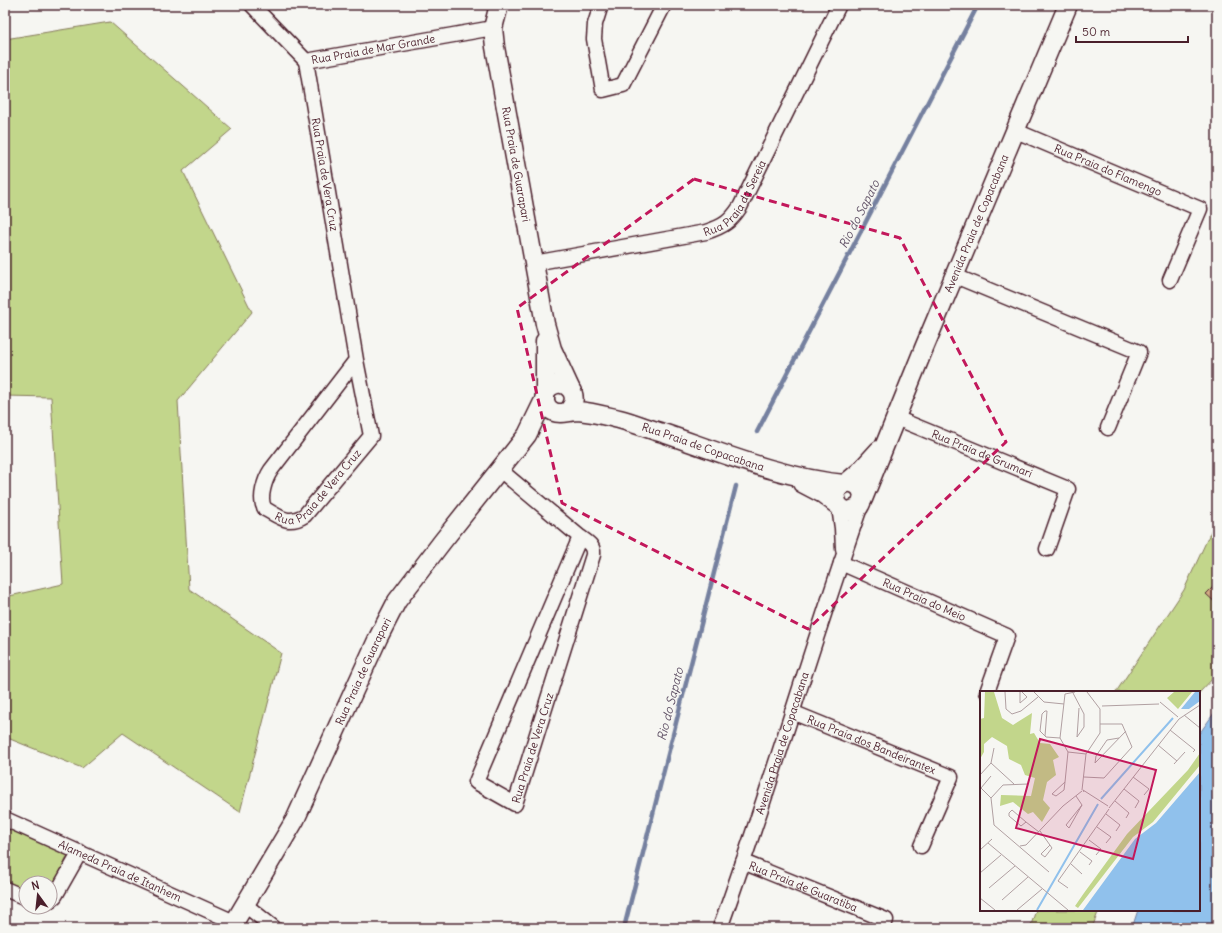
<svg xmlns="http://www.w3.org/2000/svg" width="1222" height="933" font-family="Delius,sans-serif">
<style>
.green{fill:#c2d68b;stroke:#867a5b}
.water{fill:#90c1ec;stroke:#74809f}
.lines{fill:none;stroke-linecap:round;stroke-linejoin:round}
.stream{stroke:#74809f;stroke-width:4.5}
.building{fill:#d3ac84;stroke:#4a1f2b}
.minor-casing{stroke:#4a1f2b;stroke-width:17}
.tertiary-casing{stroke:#4a1f2b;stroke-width:21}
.minor{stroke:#f6f6f2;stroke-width:14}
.tertiary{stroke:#f6f6f2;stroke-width:18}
.marked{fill:none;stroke:#c2185b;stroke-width:3;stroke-dasharray:8 5;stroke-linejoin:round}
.labels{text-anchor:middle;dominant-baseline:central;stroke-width:3;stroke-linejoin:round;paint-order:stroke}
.street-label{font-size:11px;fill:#4a1f2b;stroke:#f6f6f2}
.water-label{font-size:12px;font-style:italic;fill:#5f5065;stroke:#f6f6f2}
.inset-river{fill:none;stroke:#90c1ec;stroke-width:2}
.inset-road{fill:none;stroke:#b1a0a2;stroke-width:1}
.view{fill:#c2185b;fill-opacity:0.15;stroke:#c2185b;stroke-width:2}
.inset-edge{fill:none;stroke:#4a1f2b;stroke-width:2}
</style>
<rect width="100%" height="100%" fill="#f6f6f2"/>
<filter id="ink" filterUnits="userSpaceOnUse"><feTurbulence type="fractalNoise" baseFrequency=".025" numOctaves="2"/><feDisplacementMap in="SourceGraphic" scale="8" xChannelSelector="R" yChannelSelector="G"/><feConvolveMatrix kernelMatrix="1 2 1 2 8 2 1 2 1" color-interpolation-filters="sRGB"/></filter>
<g filter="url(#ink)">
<g class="green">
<polygon points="110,22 232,129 183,171 252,312 178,401 189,589 281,653 240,812 123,733 82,768 5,737 5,597 63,584 51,397 5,396 5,39"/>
<polygon points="1217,518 1217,674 1199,693 1116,692 1184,590"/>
<polygon points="5,827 68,855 52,888 50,889 50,883 26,883 26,891 5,882"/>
<polygon points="1036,910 1099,910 1092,928 1030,928"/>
</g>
<polygon class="water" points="1217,709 1217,928 1132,928 1138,910 1199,910 1199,734"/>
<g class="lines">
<g class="stream">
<polyline points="757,432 978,5"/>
<polyline points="624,928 736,486"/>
</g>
</g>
<polygon class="building" points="1217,583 1217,604 1206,594"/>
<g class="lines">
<defs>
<g id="minor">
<path id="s1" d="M252 5 306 61 493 28"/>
<polyline points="601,5 595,24 594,39 603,90 623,85 664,5"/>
<path id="s2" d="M306 61 356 360 271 470C265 479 258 499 265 509 280 517 288 526 305 515L371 436 356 360"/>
<path id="s3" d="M1016 131 1200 209 1170 280"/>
<path id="s4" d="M534 263 706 232C724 226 730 222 740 207L839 5"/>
<polyline points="955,276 1139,352 1108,428"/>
<path id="s5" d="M896 418 1068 489 1047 549"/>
<path id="s6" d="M500 470 580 537 476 782 515 804 593 555C594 545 587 542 580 537"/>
<polyline points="839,507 842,528 843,549"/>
<path id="s7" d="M841 563 1007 636 987 692"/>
<path id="s8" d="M792 712 951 777 921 846"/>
<path id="s9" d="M5 819 234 922"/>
<path id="s10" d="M743 862 886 920 883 928"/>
<polyline points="5,889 26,898"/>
<polyline points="50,900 55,896 80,852"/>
<polyline points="244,904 274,928"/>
<path id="s11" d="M720 928C771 787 812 643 862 502"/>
</g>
<g id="tertiary">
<path id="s12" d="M499 5 493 28 495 47 545 324 552 349 570 388"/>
<polyline points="545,395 545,341"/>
<path id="s13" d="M567 412C584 396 565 376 550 387 541 394 544 408 554 412 561 415 570 411 578 411 592 412 606 416 619 419 634 423 649 429 663 433 722 453 782 478 844 484"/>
<path d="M802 483 823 494 844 510 849 511 859 507C873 485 842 472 835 495L838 505"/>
<polyline points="846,483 859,472 879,450"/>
<path id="s14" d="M863 499 924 348 1068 5"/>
<path id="s15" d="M231 928 295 820 378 638 397 601 442 542 527 435 545 398"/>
</g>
</defs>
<use href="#minor" class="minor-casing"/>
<use href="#tertiary" class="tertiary-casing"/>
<use href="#minor" class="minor"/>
<use href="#tertiary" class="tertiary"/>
</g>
</g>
<path class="marked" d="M694 179 900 238 1006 442 808 629 562 503 517 308Z"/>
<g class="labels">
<g class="street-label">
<text stroke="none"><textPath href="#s1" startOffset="146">Rua Praia de Mar Grande</textPath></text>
<text stroke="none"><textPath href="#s12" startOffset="162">Rua Praia de Guarapari</textPath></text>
<text stroke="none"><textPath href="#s3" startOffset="100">Rua Praia do Flamengo</textPath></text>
<text stroke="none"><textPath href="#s2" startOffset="115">Rua Praia de Vera Cruz</textPath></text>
<text stroke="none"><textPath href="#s4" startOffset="221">Rua Praia da Sereia</textPath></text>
<text stroke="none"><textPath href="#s14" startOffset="298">Avenida Praia de Copacabana</textPath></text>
<text stroke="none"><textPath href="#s13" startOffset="233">Rua Praia de Copacabana</textPath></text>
<text stroke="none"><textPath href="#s5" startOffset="93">Rua Praia de Grumari</textPath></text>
<text stroke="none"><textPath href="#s2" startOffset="553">Rua Praia de Vera Cruz</textPath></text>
<text stroke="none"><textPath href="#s7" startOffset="91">Rua Praia do Meio</textPath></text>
<text stroke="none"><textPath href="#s15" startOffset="289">Rua Praia de Guarapari</textPath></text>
<text stroke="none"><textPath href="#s11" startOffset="195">Avenida Praia de Copacabana</textPath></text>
<text stroke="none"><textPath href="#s6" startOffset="474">Rua Praia de Vera Cruz</textPath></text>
<text stroke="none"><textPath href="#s8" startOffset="86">Rua Praia dos Bandeirantex</textPath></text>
<text stroke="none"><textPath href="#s9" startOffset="126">Alameda Praia de Itanhem</textPath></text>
<text stroke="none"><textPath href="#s10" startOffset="65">Rua Praia de Guaratiba</textPath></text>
</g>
<g class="water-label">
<text transform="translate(859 214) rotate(-63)">Rio do Sapato</text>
<text transform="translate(670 704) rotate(-76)">Rio do Sapato</text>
</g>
</g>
<g transform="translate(980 691)">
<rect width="220" height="220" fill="#f6f6f2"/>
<path d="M5 1H14L22 27 33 34 52 22 50 43 54 42 60 52 70 53 79 66 73 69 76 84 67 91 63 109 70 117 62 131 53 121 48 123 33 111 20 115 21 104 51 105 55 87 45 84 41 74 29 68 27 55 12 46 4 53V61L0 68V28L4 27ZM194 1H212L198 18 187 7ZM220 62V74L173 131 153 146 98 217 95 215 104 202 147 143 208 79Z" fill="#c2d68b"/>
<path d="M215 1H220V10L209 18H201ZM220 81V219H103L155 148 176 132Z" fill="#90c1ec"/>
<path class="inset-river" d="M121 108 193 27M57 219 118 113"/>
<path class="inset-road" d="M25 1 26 18 32 23 41 20 58 6M40 1V12L47 6 42 1M54 1 64 11 84 13M95 1 85 3 80 47 88 61 106 63M107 1 120 18M93 2 104 23V36L97 46M180 11 198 26M122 15 179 13M204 24 220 37M199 28 220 14M190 39 215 59 213 61M65 45 67 20H65L62 23 60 40 66 46 80 47M97 46 99 17M178 54 197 70M11 72 34 93M115 72 146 40M115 72 116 65 127 49 139 47M194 73 205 61M0 84 11 72 14 57M104 86 124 87 152 56 142 33H120M153 86 169 98 164 104M85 91 84 99 76 105 72 103 85 91 88 61M0 96 11 107 14 134 69 181M1 97 11 85M144 98 159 110 155 117M102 99 106 63 120 42V18M104 101 103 99 128 115M11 107 23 94 48 93M135 110 149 122 146 127M129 117 199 28M126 123 140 134 136 140M46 131 41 135 29 125V122L32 119 46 131 59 141M117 136 131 146 126 152M89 137 86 134 102 114 96 105M89 137 102 114M60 140 72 157 65 166 61 163 70 154M109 149 121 158 116 164M8 152 88 219M40 155 46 154 83 115 102 100M0 159 12 148M100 161 112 170 109 174M91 173 102 183M0 182 21 164M9 197 35 175M88 197 78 190 129 118M0 207 15 219M22 209 48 186M37 219 62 198"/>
<path class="view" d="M60 48 176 79 153 168 36 137Z"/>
<rect width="220" height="220" class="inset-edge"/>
</g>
<rect width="1222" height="933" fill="none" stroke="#f6f6f2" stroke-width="20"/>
<rect x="10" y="10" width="1202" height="913" fill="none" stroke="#4a1f2b" stroke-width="1.5" filter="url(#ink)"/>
<g transform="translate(38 895) rotate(345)"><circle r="19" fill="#f6f6f2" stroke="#b1a0a2"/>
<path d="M0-3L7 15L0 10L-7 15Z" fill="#4a1f2b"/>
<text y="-6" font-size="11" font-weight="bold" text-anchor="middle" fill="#4a1f2b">N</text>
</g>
<path d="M1076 36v6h112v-6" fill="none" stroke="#4a1f2b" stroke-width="2"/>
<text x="1082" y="36" font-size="12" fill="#4a1f2b" stroke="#f6f6f2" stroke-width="3" paint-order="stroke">50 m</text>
</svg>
